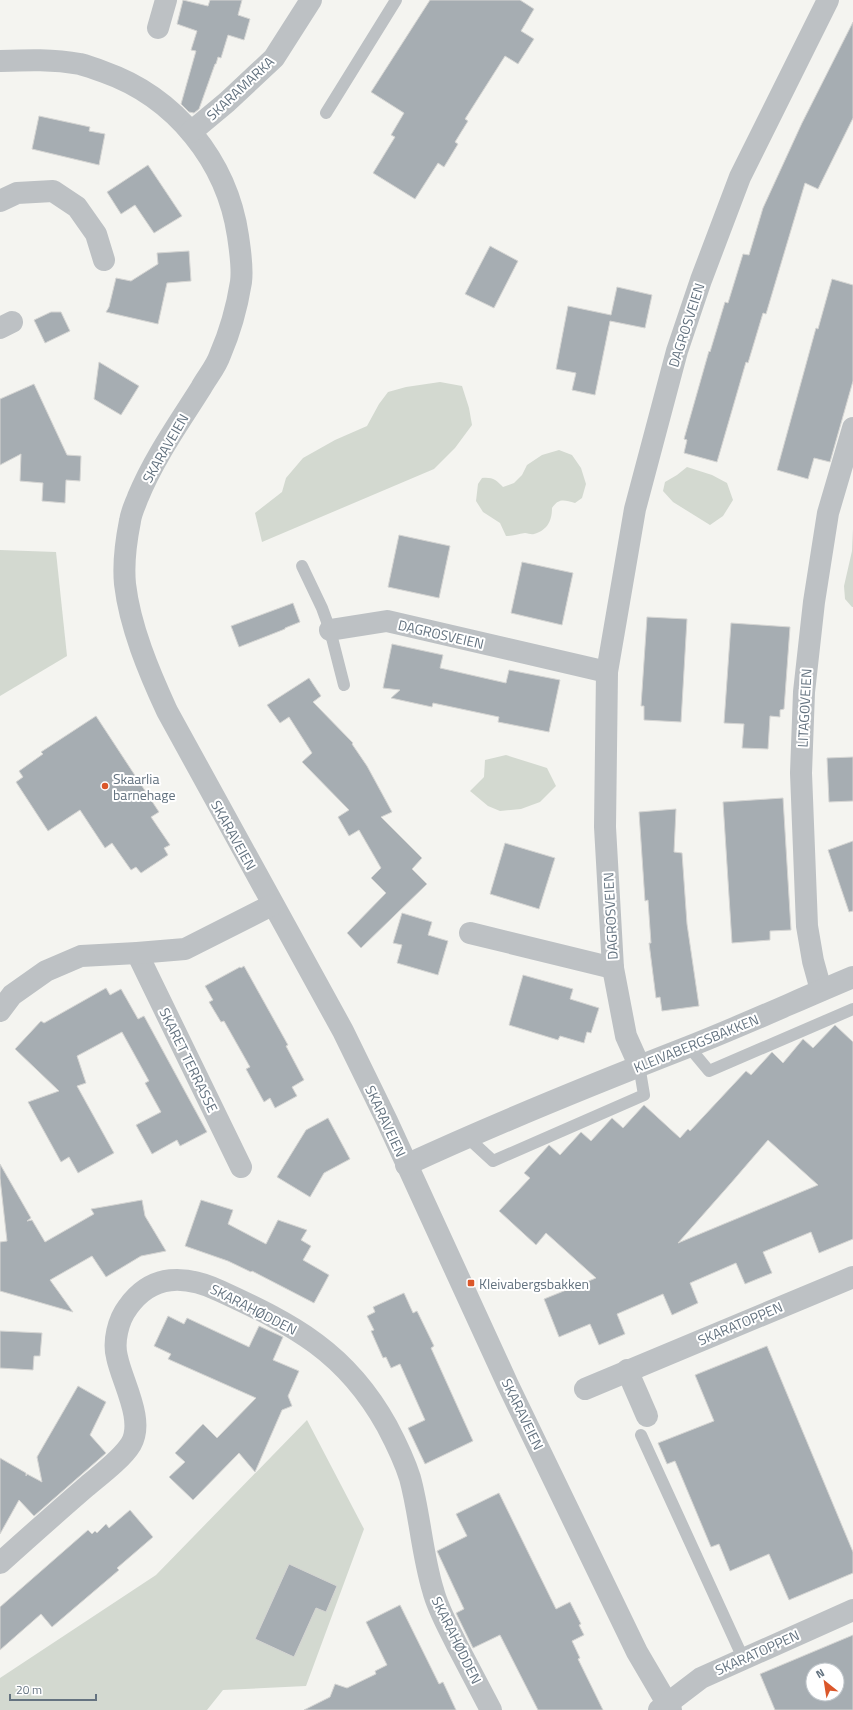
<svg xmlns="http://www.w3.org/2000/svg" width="853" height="1710" font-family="'Titillium Web',sans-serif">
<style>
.green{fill:#d3d9d0}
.building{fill:#a6adb2;stroke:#d5d5d3;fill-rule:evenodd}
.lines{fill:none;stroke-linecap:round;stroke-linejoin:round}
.service{stroke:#bdc1c4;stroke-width:12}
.minor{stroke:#bdc1c4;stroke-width:22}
.poi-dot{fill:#db572a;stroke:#fff;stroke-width:1.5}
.labels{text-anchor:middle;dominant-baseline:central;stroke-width:4;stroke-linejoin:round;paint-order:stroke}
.street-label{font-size:14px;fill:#647380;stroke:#fff}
.poi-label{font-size:14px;fill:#647380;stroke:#fff;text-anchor:start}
</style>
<rect width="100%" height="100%" fill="#f4f4f0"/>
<g class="green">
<polygon points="440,382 462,386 469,408 472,425 455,448 434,469 262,542 255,513 282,492 286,478 303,458 335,440 367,426 379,404 388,392 406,387"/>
<path d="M559 450 572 455 581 468 586 484 582 498 575 503C564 500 559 498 552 508 552 520 548 530 534 534 531 535 528 533 525 533 518 534 513 536 506 536L500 523 483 512 476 501 478 484 482 478C493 477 496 480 503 487L514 483 522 475 527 465 542 455Z"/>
<polygon points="687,467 712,475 727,483 733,500 723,516 710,525 673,502 663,491 665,482 677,475"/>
<polygon points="853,529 853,607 852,607 845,599 844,586 852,551"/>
<polygon points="0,550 56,552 67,656 0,696"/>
<polygon points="506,755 547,768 556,786 540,802 521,809 500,811 488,806 470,791 484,777 485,760"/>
<polygon points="307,1420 364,1529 306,1686 223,1690 207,1710 0,1710 0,1678 156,1575"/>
</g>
<g class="building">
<polygon points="183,0 208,6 210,0 242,0 238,15 250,19 244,40 228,35 221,58 218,57 216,64 215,64 199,109 194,113 189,112 181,104 196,51 191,50 197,31 177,24"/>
<polygon points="430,0 520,0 534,9 521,31 534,39 518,64 505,56 465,119 468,121 455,142 458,144 444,167 438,163 415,199 373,173 395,137 391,135 404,113 371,92"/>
<polygon points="853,22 853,118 818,189 805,183 766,314 763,313 748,363 746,362 717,462 684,453 687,440 684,439 709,351 710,352 725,302 728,303 743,254 749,255 763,208 802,123"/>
<polygon points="39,116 90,127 89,131 105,134 99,165 32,149"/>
<polygon points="148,165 182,216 154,233 135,205 121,214 107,192"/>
<polygon points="490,246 518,261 494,308 465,294"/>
<polygon points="189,251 191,281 167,283 158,324 106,312 109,307 116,278 131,281 158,264 157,253"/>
<polygon points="832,279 853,285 853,381 830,462 814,458 808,479 777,470 816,328 818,329"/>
<polygon points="617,287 652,295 645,328 610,321 595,395 572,390 576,373 556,369 568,306 611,315"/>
<polygon points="51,312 61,312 70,331 45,343 34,320"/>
<polygon points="99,362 139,386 121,415 94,399"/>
<polygon points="34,384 67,455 81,456 80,481 66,480 65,503 42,501 43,483 20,481 21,454 0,465 0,399"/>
<polygon points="399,535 450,546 439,598 388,587"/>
<polygon points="522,562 573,573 562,625 511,613"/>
<polygon points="293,603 300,622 285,628 285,629 239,647 231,626"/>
<polygon points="647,617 687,619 681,722 644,720 644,706 641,706"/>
<polygon points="731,623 790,627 784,709 780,710 780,717 770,716 768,749 742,748 744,724 724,723"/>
<polygon points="392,644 443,655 440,668 506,683 509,670 560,680 549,732 498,722 499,717 433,703 432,707 391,698 400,690 383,688"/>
<polygon points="309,678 321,696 313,702 353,743 352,744 367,766 392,812 381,817 422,858 412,869 427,884 361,948 347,933 386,893 371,878 381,868 359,830 349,836 338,817 349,810 302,762 312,753 289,717 280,723 267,705"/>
<polygon points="96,716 159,812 151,817 170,845 164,848 168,855 141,873 136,867 131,870 112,843 105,848 80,810 48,831 16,782 23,777 19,771 43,754 41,752"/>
<polygon points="853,757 853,801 829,802 827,758"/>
<polygon points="783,798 791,930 770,931 770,940 732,943 723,802"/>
<polygon points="676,809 674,852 682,853 687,924 699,1006 662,1011 660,997 656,998 649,943 651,943 648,900 645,901 639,812"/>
<polygon points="853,841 853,911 849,912 828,850"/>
<polygon points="505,843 555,858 539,909 490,894"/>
<polygon points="402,913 432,922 428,935 448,941 438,975 397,963 402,945 393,943"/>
<polygon points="244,966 288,1045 286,1046 304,1080 292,1087 297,1096 275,1108 270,1098 264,1102 246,1069 250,1067 224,1021 221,1022 209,1002 213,1000 205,986 240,967 241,968"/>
<polygon points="523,975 573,989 570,999 599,1008 591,1033 587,1032 584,1043 560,1036 558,1040 509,1025"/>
<polygon points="106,988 110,995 121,989 138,1019 144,1016 207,1132 180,1146 177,1140 152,1154 136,1125 161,1112 145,1083 149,1081 122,1032 77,1056 86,1083 77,1086 114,1153 78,1173 69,1157 61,1162 28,1102 59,1091 15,1049 41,1021 44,1023"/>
<path d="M835 1025 853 1042V1239L819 1253 811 1232 763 1252 772 1273 745 1284 736 1263 690 1283 698 1303 672 1315 663 1294 617 1314 625 1334 599 1345 590 1324 559 1337 544 1299 596 1278 546 1233 536 1245 499 1211 530 1178 524 1173 549 1145 560 1155 581 1132 591 1141 612 1118 623 1128 644 1105 680 1138 688 1129 690 1131 746 1071 751 1075 772 1052 783 1063 803 1039 813 1048ZM768 1140 818 1185 678 1243 731 1183Z"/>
<polygon points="328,1118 350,1159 324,1173 310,1197 277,1177 306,1130"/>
<polygon points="0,1164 31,1218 27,1221 32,1220 45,1242 94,1214 91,1209 142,1200 145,1216 166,1251 141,1256 106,1277 92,1256 50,1280 73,1312 0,1291 0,1242 7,1241 0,1178"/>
<polygon points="201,1200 233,1210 228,1224 266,1244 278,1220 307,1230 301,1240 311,1246 303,1260 329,1275 314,1303 252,1271 251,1272 228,1261 185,1246"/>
<polygon points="404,1293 413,1313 417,1311 434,1346 431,1348 473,1441 425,1464 408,1428 425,1420 400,1364 391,1368 386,1357 383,1358 371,1331 374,1330 367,1316 375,1312 373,1307"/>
<polygon points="168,1316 184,1324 187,1318 249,1347 259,1326 283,1337 273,1360 299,1371 288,1396 292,1406 282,1410 255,1472 239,1453 193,1500 169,1477 185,1462 175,1453 203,1424 217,1438 256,1398 168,1359 171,1354 154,1346"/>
<polygon points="0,1331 42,1333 40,1356 34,1356 33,1370 0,1368"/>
<polygon points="767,1346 853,1552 853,1573 789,1600 769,1554 730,1571 719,1544 711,1547 675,1461 667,1464 658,1443 714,1421 695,1375"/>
<polygon points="78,1386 106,1402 90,1435 106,1453 34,1516 19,1500 0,1534 0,1458 26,1473 26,1476 27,1474 42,1482 37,1457"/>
<polygon points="499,1493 556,1609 570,1602 581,1624 579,1625 584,1635 572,1641 580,1658 578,1659 603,1710 538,1710 500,1635 473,1648 456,1613 464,1609 437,1551 467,1536 456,1514"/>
<polygon points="130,1510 153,1537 117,1568 119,1570 52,1627 41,1614 0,1650 0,1607 88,1530 92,1534 95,1531 97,1533 106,1524 109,1528"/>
<polygon points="289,1564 337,1586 326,1612 316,1608 294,1657 255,1639"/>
<polygon points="400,1605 439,1684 443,1682 456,1710 304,1710 330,1697 335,1684 347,1688 376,1674 375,1671 387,1665 366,1622"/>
<path d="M853 1635V1710H775L760 1674ZM813 1670H837V1694H813Z"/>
</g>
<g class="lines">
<g class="service">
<polyline points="326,113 396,0"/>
<polyline points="302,566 322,608 330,630 344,685"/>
<polyline points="689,1047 709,1071 853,1009"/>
<polyline points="468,1138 493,1161 644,1095 639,1065"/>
<polyline points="641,1435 743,1658"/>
</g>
<g class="minor">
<polyline points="158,28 166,0"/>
<path d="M0 61C27 60 53 59 80 64 88 66 96 69 104 72 175 97 227 161 238 236 240 251 243 267 241 282 237 307 230 332 220 355 216 367 207 377 201 388 179 423 154 458 138 497 135 505 131 513 130 521 126 541 123 563 125 584 130 627 149 672 167 711L343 1031 387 1121 508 1385 637 1652 671 1710"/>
<polyline points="191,132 227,102 274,58 311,0"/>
<polyline points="0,201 17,193 53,191 77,207 96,234 104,260"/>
<polyline points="0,328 12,322"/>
<polyline points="330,630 387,621 607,672"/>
<polyline points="470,933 613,968"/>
<polyline points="137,953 241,1167"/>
<polyline points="821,990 813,961 807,926 801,773 804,692 814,602 828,513 853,428"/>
<polyline points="0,1011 12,995 46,971 81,956 137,953 185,949 272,905"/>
<polyline points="639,1065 626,1036 613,968 605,827 607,672 635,509 677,351 701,280 740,177 828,0"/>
<path d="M406 1165C499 1122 593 1084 688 1047 744 1025 798 1000 853 977"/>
<polyline points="627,1370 647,1416"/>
<polyline points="585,1389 853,1277"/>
<path d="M0 1563C29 1537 57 1512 86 1487 99 1476 122 1459 131 1444 145 1420 122 1382 117 1357 113 1342 118 1320 128 1307 152 1273 186 1275 220 1291 294 1325 346 1352 387 1426 396 1443 404 1459 410 1478 420 1515 422 1554 433 1590 438 1610 449 1628 458 1647 469 1668 480 1689 491 1710"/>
<polyline points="659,1710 701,1678 853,1610"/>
</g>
</g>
<g class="poi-dot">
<circle cx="105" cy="786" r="4"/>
<rect x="467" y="1279" width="8" height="8" rx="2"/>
</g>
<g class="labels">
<g class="street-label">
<text transform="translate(240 88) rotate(-43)">SKARAMARKA</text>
<text transform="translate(686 325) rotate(-72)">DAGROSVEIEN</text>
<text transform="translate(165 448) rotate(-60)">SKARAVEIEN</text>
<text transform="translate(441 634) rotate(13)">DAGROSVEIEN</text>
<text transform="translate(804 708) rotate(-87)">LITAGOVEIEN</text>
<text transform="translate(234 835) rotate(61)">SKARAVEIEN</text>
<text transform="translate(610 916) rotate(-93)">DAGROSVEIEN</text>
<text transform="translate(696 1043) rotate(-22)">KLEIVABERGSBAKKEN</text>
<text transform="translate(189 1060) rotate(64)">SKARET TERRASSE</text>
<text transform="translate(386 1121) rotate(65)">SKARAVEIEN</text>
<text transform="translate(254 1309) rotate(27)">SKARAHØDDEN</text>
<text transform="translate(740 1323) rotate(-23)">SKARATOPPEN</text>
<text transform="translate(523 1414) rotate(64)">SKARAVEIEN</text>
<text transform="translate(457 1640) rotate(64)">SKARAHØDDEN</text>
<text transform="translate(757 1652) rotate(-24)">SKARATOPPEN</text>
</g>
<g class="poi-label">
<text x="113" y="778">Skaarlia<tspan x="113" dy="16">barnehage</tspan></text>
<text x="479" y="1283">Kleivabergsbakken</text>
</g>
</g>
<g transform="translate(825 1682) rotate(330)"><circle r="19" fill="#ffffff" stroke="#c1c7cc"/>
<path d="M0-3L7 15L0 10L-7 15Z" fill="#db572a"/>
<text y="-6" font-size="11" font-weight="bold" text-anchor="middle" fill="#647380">N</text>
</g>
<path d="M10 1694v6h86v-6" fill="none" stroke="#647380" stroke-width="2"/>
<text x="16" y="1694" font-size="12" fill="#647380" stroke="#ffffff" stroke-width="3" paint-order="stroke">20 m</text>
</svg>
